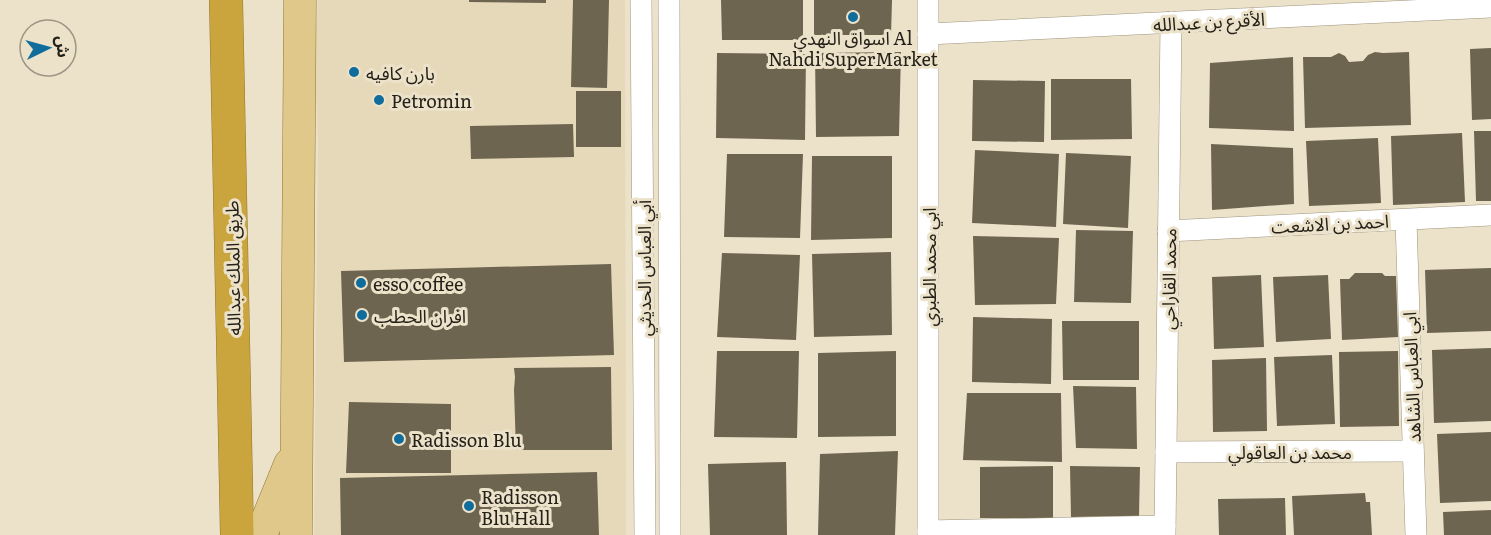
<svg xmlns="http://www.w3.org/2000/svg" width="1491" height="535" font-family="Literata,'Noto Sans Arabic',serif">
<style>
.built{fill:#e6d9ba}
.building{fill:#6e6550}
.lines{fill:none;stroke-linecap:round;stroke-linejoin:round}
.street-casing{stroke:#9d947d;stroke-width:22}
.primary-casing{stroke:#907630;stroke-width:33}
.highway-casing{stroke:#907630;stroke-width:34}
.street{stroke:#fff;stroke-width:21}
.primary{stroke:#dfc88a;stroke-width:32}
.highway{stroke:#caa43c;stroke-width:33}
.poi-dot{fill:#106c9b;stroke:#ece2ca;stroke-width:2}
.labels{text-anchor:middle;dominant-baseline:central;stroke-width:6;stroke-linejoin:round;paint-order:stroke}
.street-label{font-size:18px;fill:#252119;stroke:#ece2ca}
.poi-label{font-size:18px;fill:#252119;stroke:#ece2ca;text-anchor:start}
</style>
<rect width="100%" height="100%" fill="#ece2ca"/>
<polygon class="built" points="318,0 625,0 626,535 314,535 318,142 315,70"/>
<g class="building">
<polygon points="469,0 546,0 546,3 469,2"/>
<polygon points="573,0 609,0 607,88 571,87"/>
<polygon points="721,0 803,0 803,40 722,40"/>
<polygon points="814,0 892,0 891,35 814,35"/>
<polygon points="1491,48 1491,119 1472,120 1470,49"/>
<polygon points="901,52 899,136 816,137 815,53"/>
<polygon points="1375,52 1383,53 1409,52 1411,125 1305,128 1303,57 1331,57 1339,53 1345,56 1349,62 1363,61 1368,55"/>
<polygon points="717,53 806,54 805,140 716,138"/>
<polygon points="1293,57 1294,131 1209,128 1210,63"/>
<polygon points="1051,79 1131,79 1132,139 1051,140"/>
<polygon points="973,80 1045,81 1044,142 972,141"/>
<rect x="576" y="91" width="45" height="56"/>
<polygon points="573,124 574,157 471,159 470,126"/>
<polygon points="1474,131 1491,131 1491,201 1476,201"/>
<polygon points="1462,133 1465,202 1393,205 1391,136"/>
<polygon points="1378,138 1381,203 1309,206 1306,141"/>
<polygon points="1211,144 1293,148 1294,204 1212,210"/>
<polygon points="975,150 1059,154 1056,227 972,223"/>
<polygon points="1066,153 1131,156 1128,228 1063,224"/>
<polygon points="727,154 803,154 800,238 724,237"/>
<polygon points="812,156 892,156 892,238 811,240"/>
<polygon points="1076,230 1133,231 1131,303 1074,302"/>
<polygon points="973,236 1059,238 1056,304 975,305"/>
<polygon points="891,252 892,335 814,337 812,254"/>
<polygon points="722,253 800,255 796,340 717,337"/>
<polygon points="611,264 614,355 344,362 341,271"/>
<polygon points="1491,268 1491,331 1427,333 1425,270"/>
<polygon points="1355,273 1382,273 1385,276 1396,276 1398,337 1342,340 1340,279 1349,279"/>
<polygon points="1261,275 1264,347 1214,349 1212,277"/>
<polygon points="1328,275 1331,339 1276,342 1273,277"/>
<polygon points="973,317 1052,319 1051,384 972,382"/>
<polygon points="1062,321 1139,321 1139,380 1063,380"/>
<polygon points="1491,348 1491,421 1434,423 1432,350"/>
<polygon points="717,351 799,351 797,438 714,437"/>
<polygon points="896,351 896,436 818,437 818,353"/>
<polygon points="1398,351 1399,426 1340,427 1339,352"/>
<polygon points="1332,355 1335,424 1277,426 1274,357"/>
<polygon points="1266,358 1267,431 1213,432 1212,360"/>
<polygon points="611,367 612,450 516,450 514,390 515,377 514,368"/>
<polygon points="1073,386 1136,387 1137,449 1076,448"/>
<polygon points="967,393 1061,393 1062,462 963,460"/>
<polygon points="349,402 451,404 451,473 346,473"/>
<polygon points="1491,432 1491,501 1440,503 1437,434"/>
<polygon points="898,451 895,535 818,535 820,454"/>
<polygon points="786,462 787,535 710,535 708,464"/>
<polygon points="1053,466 1053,518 980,518 980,467"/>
<polygon points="1070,466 1140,467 1139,516 1071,517"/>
<polygon points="597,472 599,535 341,535 340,478"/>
<polygon points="1365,493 1366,502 1370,502 1372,535 1294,535 1292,496"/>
<polygon points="1285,498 1286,535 1219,535 1218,499"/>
<polygon points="1491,510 1491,535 1444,535 1443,512"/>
</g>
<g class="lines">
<defs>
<g id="street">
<polyline points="641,0 645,535"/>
<polyline points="669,0 670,535"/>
<polyline points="928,0 928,535"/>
<polyline points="928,34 1491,7"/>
<polyline points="1406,220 1416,535"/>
<polyline points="1168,231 1491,215"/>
<polyline points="1166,452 1413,451"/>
<polyline points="928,531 1165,526"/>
<polyline points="1165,535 1171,22"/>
</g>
<g id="primary">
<polyline points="261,535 290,464"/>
<polyline points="296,535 300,0"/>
</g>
<polyline id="highway" points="226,0 237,535"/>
</defs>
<use href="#street" class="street-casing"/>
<use href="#primary" class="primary-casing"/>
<use href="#highway" class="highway-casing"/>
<use href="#street" class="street"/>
<use href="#primary" class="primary"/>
<use href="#highway" class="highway"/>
</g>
<g class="poi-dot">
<circle cx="853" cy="17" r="6"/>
<circle cx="354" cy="72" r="6"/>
<circle cx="379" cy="100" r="6"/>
<circle cx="361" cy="283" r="6"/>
<circle cx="362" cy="315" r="6"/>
<circle cx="399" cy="439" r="6"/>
<circle cx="469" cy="506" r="6"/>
</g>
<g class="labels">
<g class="street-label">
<text transform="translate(1209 21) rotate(-3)">الأقرع بن عبدالله</text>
<text transform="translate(1330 223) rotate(-3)">احمد بن الاشعت</text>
<text transform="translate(928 267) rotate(-90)">ابي محمد الطبري</text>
<text transform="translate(232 268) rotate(-91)">طريق الملك عبدالله</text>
<text transform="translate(643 268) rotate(-90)">أبي العباس الحديثي</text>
<text transform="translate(1168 279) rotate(-89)">محمد القاراحي</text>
<text transform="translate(1411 377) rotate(-92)">ابي العباس الشاهد</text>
<text x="1290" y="451">محمد بن العاقولي</text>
</g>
<g class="poi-label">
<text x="853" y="37" text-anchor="middle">اسواق النهدي Al<tspan x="853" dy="21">Nahdi SuperMarket</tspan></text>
<text x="366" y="72">بارن كافيه</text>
<text x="391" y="100">Petromin</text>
<text x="373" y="283">esso coffee</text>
<text x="374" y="315">افران الحطب</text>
<text x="411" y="439">Radisson Blu</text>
<text x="481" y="496">Radisson<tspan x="481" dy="21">Blu Hall</tspan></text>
</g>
</g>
<g transform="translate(48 48) rotate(85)"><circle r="28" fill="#ece2ca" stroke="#9c9583" stroke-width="1.5"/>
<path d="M0-4.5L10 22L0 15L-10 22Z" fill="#106c9b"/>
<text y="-9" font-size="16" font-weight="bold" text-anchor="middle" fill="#252119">ش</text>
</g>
</svg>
